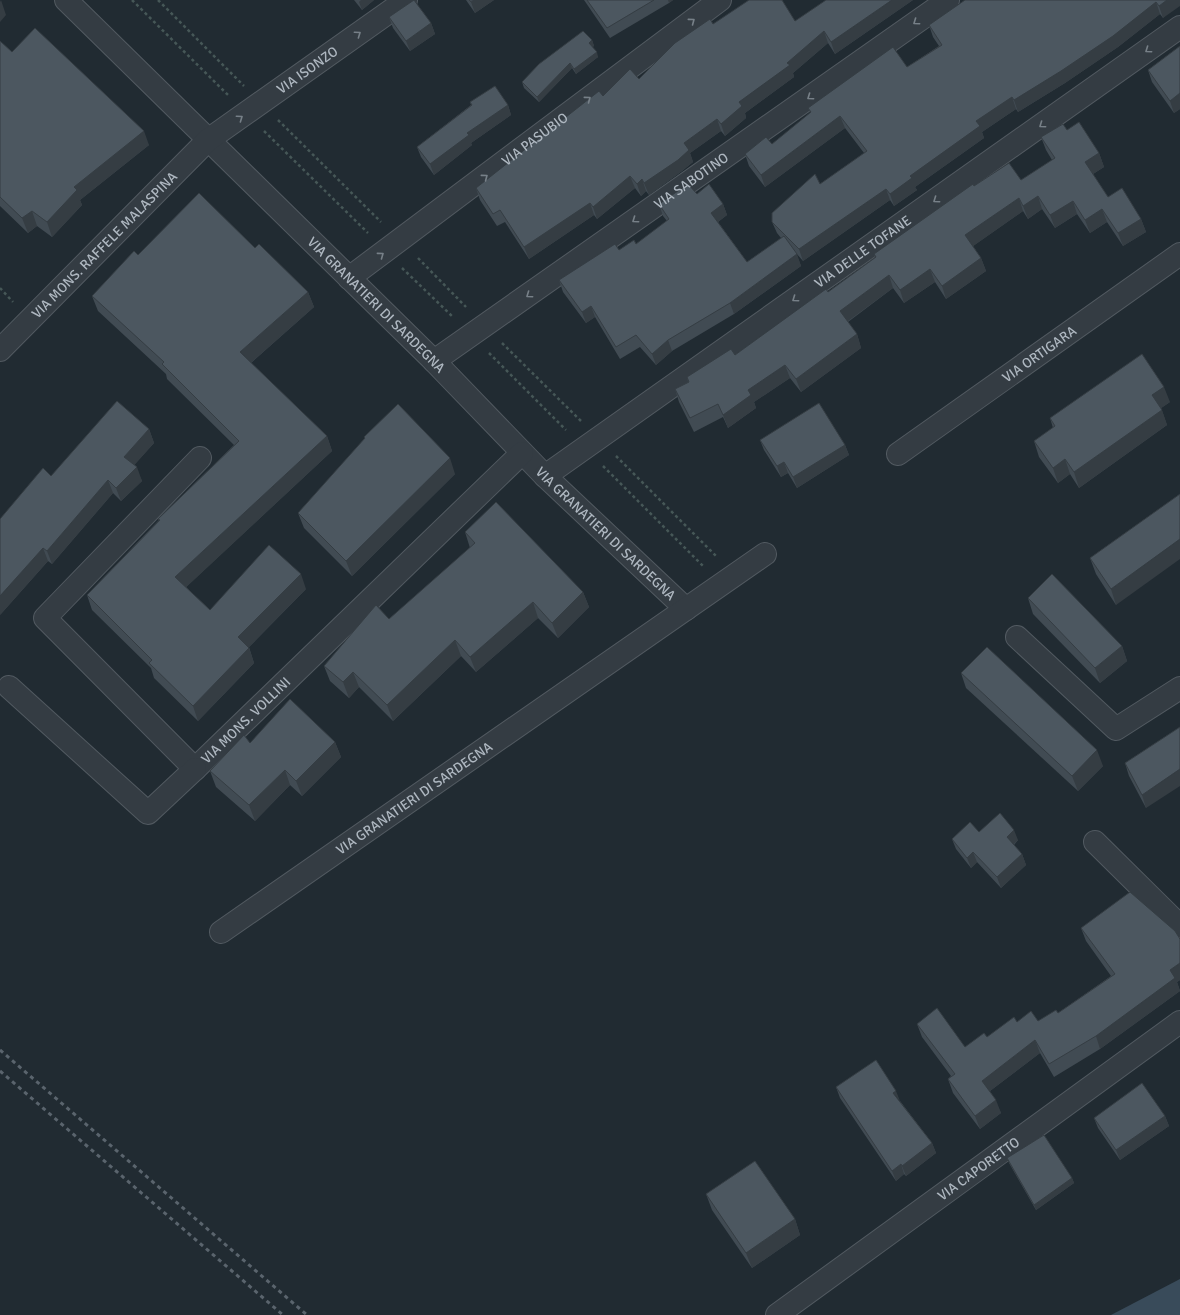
<svg xmlns="http://www.w3.org/2000/svg" width="1180" height="1315" font-family="Signika,sans-serif">
<style>
.water{fill:#394b5a}
.lines{fill:none;stroke-linecap:round;stroke-linejoin:round}
.minor-casing{stroke:#525a61;stroke-width:24}
.path{stroke:#465757;stroke-width:2.5;stroke-dasharray:3 3;stroke-linecap:butt}
.minor{stroke:#343c43;stroke-width:22}
.rail{stroke:#5a646d;stroke-width:3;stroke-dasharray:4 4;stroke-linecap:butt}
.wall{fill:#414b53}
.shaded-wall{fill:#353d43}
.building{fill:#4c5760;stroke:#353d43}
.oneway{stroke:#778088}
.labels{text-anchor:middle;dominant-baseline:central;stroke-width:3;stroke-linejoin:round;paint-order:stroke}
.street-label{font-size:14px;fill:#aeb7c0;stroke:#1a2127}
</style>
<rect width="100%" height="100%" fill="#212b32"/>
<polygon class="water" points="1180,1279 1180,1315 1111,1315"/>
<g class="lines">
<defs>
<g id="minor">
<path id="s1" d="M66 0 434 361 545 476 686 609"/>
<path id="s2" d="M349 278 720 0"/>
<path id="s3" d="M0 350 208 140 406 0"/>
<path id="s4" d="M434 361 948 0"/>
<path id="s5" d="M898 454 1180 254"/>
<path id="s6" d="M200 458 45 618 195 769 522 453"/>
<path id="s7" d="M545 476 1180 27"/>
<polyline points="1017,637 1116,729 1180,688"/>
<polyline points="9,687 148,813 195,769"/>
<polyline points="1095,842 1180,926"/>
<path id="s8" d="M221 932 765 554"/>
<path id="s9" d="M777 1315 1180 1022"/>
</g>
</defs>
<use href="#minor" class="minor-casing"/>
<g class="path">
<polyline points="132,0 228,95"/>
<polyline points="158,0 244,86"/>
<polyline points="278,120 381,222"/>
<polyline points="264,131 368,233"/>
<polyline points="418,258 466,307"/>
<polyline points="402,268 453,317"/>
<polyline points="0,288 13,302"/>
<polyline points="502,343 581,421"/>
<polyline points="489,353 566,430"/>
<polyline points="616,456 717,557"/>
<polyline points="603,466 704,567"/>
</g>
<use href="#minor" class="minor"/>
<g class="rail">
<polyline points="0,1050 307,1315"/>
<polyline points="0,1071 283,1315"/>
</g>
</g>
<g class="wall">
<polygon points="354,0 374,0 362,10"/>
<polygon points="466,0 494,0 475,13"/>
<polygon points="584,0 673,0 669,3 610,38"/>
<polygon points="913,0 835,54 828,43 793,73 794,77 745,113 746,118 725,136 721,131 690,153 693,162 682,171 649,195 646,191 641,196 635,188 597,219 594,215 529,259 505,222 497,226 480,200 476,188 603,96 639,79 713,24 795,21"/>
<polygon points="1180,0 1163,18 1160,14 1118,47 1065,83 1018,112 1016,109 982,132 984,138 915,187 917,190 894,206 890,200 803,261 796,253 801,266 734,314 672,351 656,365 640,347 620,359 595,317 586,323 563,292 559,280 619,250 636,244 667,221 663,216 659,204 697,194 723,204 727,215 718,222 747,262 781,238 777,233 772,222 820,184 864,153 845,128 765,187 749,166 745,154 772,144 810,113 808,108 907,67 939,46 933,37 929,25"/>
<polygon points="389,17 431,23 435,34 410,51 393,28"/>
<polygon points="592,40 594,46 592,47 598,57 576,74 572,68 539,102 524,88 522,82"/>
<polygon points="0,41 12,52 149,145 80,200 82,205 52,237 37,226 28,233 0,206"/>
<polygon points="1180,46 1180,109 1174,113 1152,82 1148,70"/>
<polygon points="470,102 508,105 511,115 471,143 472,145 434,175 421,157 417,147 471,105"/>
<polygon points="1067,130 1099,153 1104,167 1093,174 1108,197 1141,219 1146,232 1123,246 1107,222 1090,233 1077,214 1055,228 1042,209 1028,219 1023,211 973,246 981,258 986,271 946,299 935,282 904,303 893,288 848,322 857,334 861,348 801,392 790,378 754,402 756,408 728,428 723,417 694,432 679,402 675,389 688,382 687,377 735,355 828,292 875,257 874,254 974,186 1021,180 1052,160 1046,150 1041,137"/>
<polygon points="255,248 308,292 314,307 251,363 327,436 332,451 186,587 210,610 306,589 249,647 254,663 198,721 154,678 151,668 92,610 87,595 159,520 158,519 234,445 167,379 166,374 98,311 92,296 138,255"/>
<polygon points="1170,402 1161,408 1167,425 1079,488 1070,474 1058,483 1039,457 1034,441 1053,428 1050,418"/>
<polygon points="149,429 154,443 134,465 142,481 121,501 113,493 52,564 48,561 0,615 51,476"/>
<polygon points="364,437 455,474 352,576 304,528 298,513 365,439"/>
<polygon points="760,440 845,445 849,455 797,488 788,473 781,477 764,450"/>
<polygon points="1180,494 1116,605 1096,574 1090,558"/>
<polygon points="465,532 583,592 589,607 558,638 538,618 476,672 461,656 393,721 359,687 349,698 330,681 324,666 389,619 470,548"/>
<polygon points="1028,598 1122,646 1127,661 1100,683 1033,614"/>
<polygon points="961,673 1103,766 1078,791 966,688"/>
<polygon points="1180,727 1146,808 1129,776 1125,763"/>
<polygon points="335,742 341,757 302,796 290,785 255,821 216,787 210,771 250,743"/>
<polygon points="979,832 1018,840 1014,845 1022,854 1026,865 1001,888 977,862 971,868 956,849 952,839"/>
<polygon points="1081,928 1180,939 1180,980 1177,982 1180,991 1100,1049 1054,1077 1040,1053 990,1091 1001,1113 980,1129 953,1093 948,1079 951,1076 922,1037 917,1024 965,1047 987,1037 1017,1022 1038,1021 1058,1013 1111,976 1086,941"/>
<polygon points="836,1087 900,1101 932,1143 936,1153 906,1176 904,1174 896,1181 840,1098"/>
<polygon points="1165,1116 1169,1126 1120,1160 1098,1128 1094,1118"/>
<polygon points="1007,1158 1072,1178 1074,1183 1036,1210 1009,1163"/>
<polygon points="706,1194 795,1219 800,1235 752,1268 712,1210"/>
</g>
<g class="shaded-wall">
<polygon points="1,0 6,15 0,22 0,2"/>
<polygon points="361,0 374,0 362,10 359,2"/>
<polygon points="474,0 494,0 475,13 471,2"/>
<polygon points="668,0 673,0 669,3"/>
<polygon points="892,0 913,0 835,54 831,42"/>
<polygon points="1167,0 1180,0 1180,6 1163,18 1159,6"/>
<polygon points="1156,2 1160,14 1118,47 1065,83 1018,112 1014,100"/>
<polygon points="431,23 435,34 410,51 406,41"/>
<polygon points="824,31 828,43 793,73 794,77 745,113 746,118 725,136 721,124 739,102 787,63"/>
<polygon points="592,40 594,46 591,48 589,43"/>
<polygon points="597,52 598,57 576,74 574,69"/>
<polygon points="570,63 572,68 539,102 537,97"/>
<polygon points="1180,93 1180,109 1174,113 1170,101"/>
<polygon points="1012,97 1016,109 982,132 984,138 915,187 917,190 894,206 890,194 910,176 976,121"/>
<polygon points="508,105 511,115 471,143 472,145 434,175 430,164 467,133"/>
<polygon points="840,116 845,128 765,187 761,175"/>
<polygon points="717,119 721,131 690,153 693,162 682,171 649,195 644,183 684,143"/>
<polygon points="144,131 149,145 80,200 82,205 52,237 47,222 74,187"/>
<polygon points="1099,153 1104,167 1090,176 1085,162"/>
<polygon points="630,176 635,188 597,219 593,207"/>
<polygon points="642,179 646,191 641,196 637,184"/>
<polygon points="886,189 890,200 803,261 799,249"/>
<polygon points="1038,196 1042,209 1028,219 1023,206"/>
<polygon points="1019,198 1023,211 969,249 965,235"/>
<polygon points="1073,201 1077,214 1055,228 1050,215"/>
<polygon points="590,203 594,215 529,259 524,247"/>
<polygon points="723,204 727,215 715,224 711,213"/>
<polygon points="1102,209 1107,222 1090,233 1085,220"/>
<polygon points="32,211 37,226 28,233 22,218"/>
<polygon points="1141,219 1146,232 1123,246 1118,233"/>
<polygon points="797,254 801,266 734,314 730,303"/>
<polygon points="981,258 986,271 946,299 942,286"/>
<polygon points="930,269 935,282 904,303 900,290"/>
<polygon points="889,275 893,288 844,324 840,311"/>
<polygon points="308,292 314,307 246,367 240,352"/>
<polygon points="591,306 595,317 586,323 582,312"/>
<polygon points="857,334 861,348 801,392 796,379"/>
<polygon points="668,340 672,351 656,365 652,354"/>
<polygon points="785,365 790,378 754,402 756,408 728,428 723,415 748,390"/>
<polygon points="1164,387 1170,402 1157,411 1152,395"/>
<polygon points="1162,410 1167,425 1079,488 1074,472"/>
<polygon points="149,429 154,443 129,471 124,457"/>
<polygon points="327,436 332,451 181,592 175,577"/>
<polygon points="845,445 849,455 797,488 793,477"/>
<polygon points="450,458 455,474 352,576 346,561"/>
<polygon points="1065,459 1070,474 1058,483 1053,468"/>
<polygon points="784,462 788,473 781,477 777,466"/>
<polygon points="137,467 142,481 121,501 116,488"/>
<polygon points="108,480 113,493 52,564 47,551"/>
<polygon points="1180,539 1180,559 1116,605 1111,589"/>
<polygon points="43,548 48,561 0,615 0,596"/>
<polygon points="301,574 306,589 244,652 238,637"/>
<polygon points="583,592 589,607 558,638 552,623"/>
<polygon points="533,602 538,618 476,672 470,657"/>
<polygon points="455,640 461,656 393,721 387,705"/>
<polygon points="1122,646 1127,661 1100,683 1095,668"/>
<polygon points="249,648 254,663 198,721 193,706"/>
<polygon points="353,672 359,687 349,698 343,682"/>
<polygon points="335,742 341,757 302,796 296,781"/>
<polygon points="1097,750 1103,766 1078,791 1072,776"/>
<polygon points="1180,769 1180,786 1146,808 1142,795"/>
<polygon points="285,770 290,785 255,821 249,805"/>
<polygon points="1014,830 1018,840 1010,848 1007,837"/>
<polygon points="973,852 977,862 971,868 967,858"/>
<polygon points="1022,854 1026,865 1001,888 997,877"/>
<polygon points="1180,963 1180,980 1177,982 1180,991 1100,1049 1096,1036 1170,970"/>
<polygon points="1035,1040 1040,1053 986,1094 982,1081"/>
<polygon points="896,1091 900,1101 893,1093"/>
<polygon points="996,1100 1001,1113 980,1129 975,1116"/>
<polygon points="1165,1116 1169,1126 1120,1160 1116,1150"/>
<polygon points="932,1143 936,1153 906,1176 902,1166"/>
<polygon points="901,1164 904,1174 896,1181 892,1171"/>
<polygon points="1072,1178 1074,1183 1036,1210 1034,1205"/>
<polygon points="795,1219 800,1235 752,1268 746,1253"/>
</g>
<g class="building">
<polygon points="414,0 431,23 406,41 389,17"/>
<polygon points="469,0 474,0 471,2"/>
<polygon points="587,0 654,0 607,28"/>
<polygon points="749,0 782,0 795,21 826,0 892,0 831,42 824,31 787,63 790,65 739,102 742,106 721,124 717,119 684,143 689,150 678,160 644,183 642,179 637,184 630,176 593,207 590,203 524,247 500,210 493,214 476,188 599,91 603,96 630,69 639,79 675,43 710,19 713,24"/>
<polygon points="965,0 1167,0 1159,6 1156,2 1113,36 1061,71 1014,100 1012,97 976,121 980,126 910,176 912,178 890,194 886,189 799,249 772,222 772,213 815,174 820,184 867,151 840,116 761,175 745,154 766,137 772,144 811,112 808,108 893,47 907,67 942,45 929,25"/>
<polygon points="35,28 144,131 74,187 77,190 47,222 32,211 22,218 0,197 0,41 12,52"/>
<polygon points="583,31 592,40 589,43 597,52 574,69 570,63 537,97 522,82 539,64"/>
<polygon points="1180,46 1180,93 1170,101 1148,70"/>
<polygon points="495,86 508,105 467,133 469,135 430,164 417,147 472,105 470,102"/>
<polygon points="1079,122 1099,153 1085,162 1108,197 1122,188 1141,219 1118,233 1102,209 1085,220 1073,201 1050,215 1038,196 1023,206 1019,198 965,235 981,258 942,286 930,269 900,290 889,275 840,311 857,334 796,379 785,365 748,390 751,395 723,415 718,404 690,418 675,389 689,382 687,377 731,349 735,355 826,289 828,292 876,257 874,254 973,184 974,186 1009,163 1021,180 1055,158 1041,137 1063,124 1067,130"/>
<polygon points="688,184 697,194 709,184 723,204 711,213 747,262 784,236 797,254 730,303 668,340 652,354 636,335 616,347 591,306 582,312 559,280 615,244 619,250 634,240 636,244 669,219 659,204"/>
<polygon points="199,193 255,248 259,244 308,292 240,352 327,436 175,577 210,610 269,545 301,574 238,637 249,648 193,706 149,663 152,660 87,595 160,520 158,519 239,441 162,364 164,362 92,296 134,251 138,255"/>
<polygon points="1142,354 1164,387 1152,395 1162,410 1074,472 1065,459 1053,468 1034,441 1055,426 1050,418"/>
<polygon points="117,401 149,429 124,457 137,467 116,488 108,480 47,551 43,548 0,596 0,519 43,468 51,476"/>
<polygon points="819,403 845,445 793,477 784,462 777,466 760,440"/>
<polygon points="398,404 450,458 346,561 298,513 365,438 364,437"/>
<polygon points="1180,494 1180,539 1111,589 1090,558"/>
<polygon points="496,502 583,592 552,623 533,602 470,657 455,640 387,705 353,672 343,682 324,666 376,605 389,619 475,543 465,532"/>
<polygon points="1052,574 1122,646 1095,668 1028,598"/>
<polygon points="987,647 1097,750 1072,776 961,673"/>
<polygon points="290,699 335,742 296,781 285,770 249,805 210,771 244,735 250,743"/>
<polygon points="1180,727 1180,769 1142,795 1125,763"/>
<polygon points="1000,813 1014,830 1007,837 1022,854 997,877 973,852 967,858 952,839 970,822 979,832"/>
<polygon points="1130,892 1175,931 1180,939 1180,963 1170,970 1175,978 1096,1036 1049,1064 1035,1040 982,1081 996,1100 975,1116 948,1079 955,1074 917,1024 937,1008 965,1047 984,1033 987,1037 1014,1017 1017,1022 1031,1011 1038,1021 1056,1010 1058,1013 1115,974 1081,928"/>
<polygon points="876,1060 896,1091 893,1093 932,1143 902,1166 901,1164 892,1171 836,1087"/>
<polygon points="1142,1083 1165,1116 1116,1150 1094,1118"/>
<polygon points="1044,1135 1072,1178 1034,1205 1007,1158"/>
<polygon points="755,1161 795,1219 746,1253 706,1194"/>
</g>
<defs><path id="oneway-chevron" d="M-2-3.5L2.5 0L-2 3.5" fill="none" stroke-width="1.6" stroke-linecap="round" stroke-linejoin="round"/></defs>
<g class="oneway">
<use href="#oneway-chevron" transform="translate(692 21) rotate(-37)"/>
<use href="#oneway-chevron" transform="translate(916 22) rotate(145)"/>
<use href="#oneway-chevron" transform="translate(358 34) rotate(-35)"/>
<use href="#oneway-chevron" transform="translate(1148 50) rotate(145)"/>
<use href="#oneway-chevron" transform="translate(810 97) rotate(145)"/>
<use href="#oneway-chevron" transform="translate(588 99) rotate(-37)"/>
<use href="#oneway-chevron" transform="translate(240 118) rotate(-35)"/>
<use href="#oneway-chevron" transform="translate(1042 125) rotate(145)"/>
<use href="#oneway-chevron" transform="translate(485 177) rotate(-37)"/>
<use href="#oneway-chevron" transform="translate(936 200) rotate(145)"/>
<use href="#oneway-chevron" transform="translate(635 220) rotate(145)"/>
<use href="#oneway-chevron" transform="translate(381 255) rotate(-36)"/>
<use href="#oneway-chevron" transform="translate(529 295) rotate(145)"/>
<use href="#oneway-chevron" transform="translate(795 299) rotate(145)"/>
</g>
<g class="labels">
<g class="street-label">
<text stroke="none"><textPath href="#s3" startOffset="417">VIA ISONZO</textPath></text>
<text stroke="none"><textPath href="#s2" startOffset="232">VIA PASUBIO</textPath></text>
<text stroke="none"><textPath href="#s4" startOffset="314">VIA SABOTINO</textPath></text>
<text stroke="none"><textPath href="#s3" startOffset="148">VIA MONS. RAFFELE MALASPINA</textPath></text>
<text stroke="none"><textPath href="#s7" startOffset="389">VIA DELLE TOFANE</textPath></text>
<text stroke="none"><textPath href="#s1" startOffset="435">VIA GRANATIERI DI SARDEGNA</textPath></text>
<text stroke="none"><textPath href="#s5" startOffset="173">VIA ORTIGARA</textPath></text>
<text stroke="none"><textPath href="#s1" startOffset="759">VIA GRANATIERI DI SARDEGNA</textPath></text>
<text stroke="none"><textPath href="#s6" startOffset="506">VIA MONS. VOLLINI</textPath></text>
<text stroke="none"><textPath href="#s8" startOffset="235">VIA GRANATIERI DI SARDEGNA</textPath></text>
<text stroke="none"><textPath href="#s9" startOffset="249">VIA CAPORETTO</textPath></text>
</g>
</g>
</svg>
